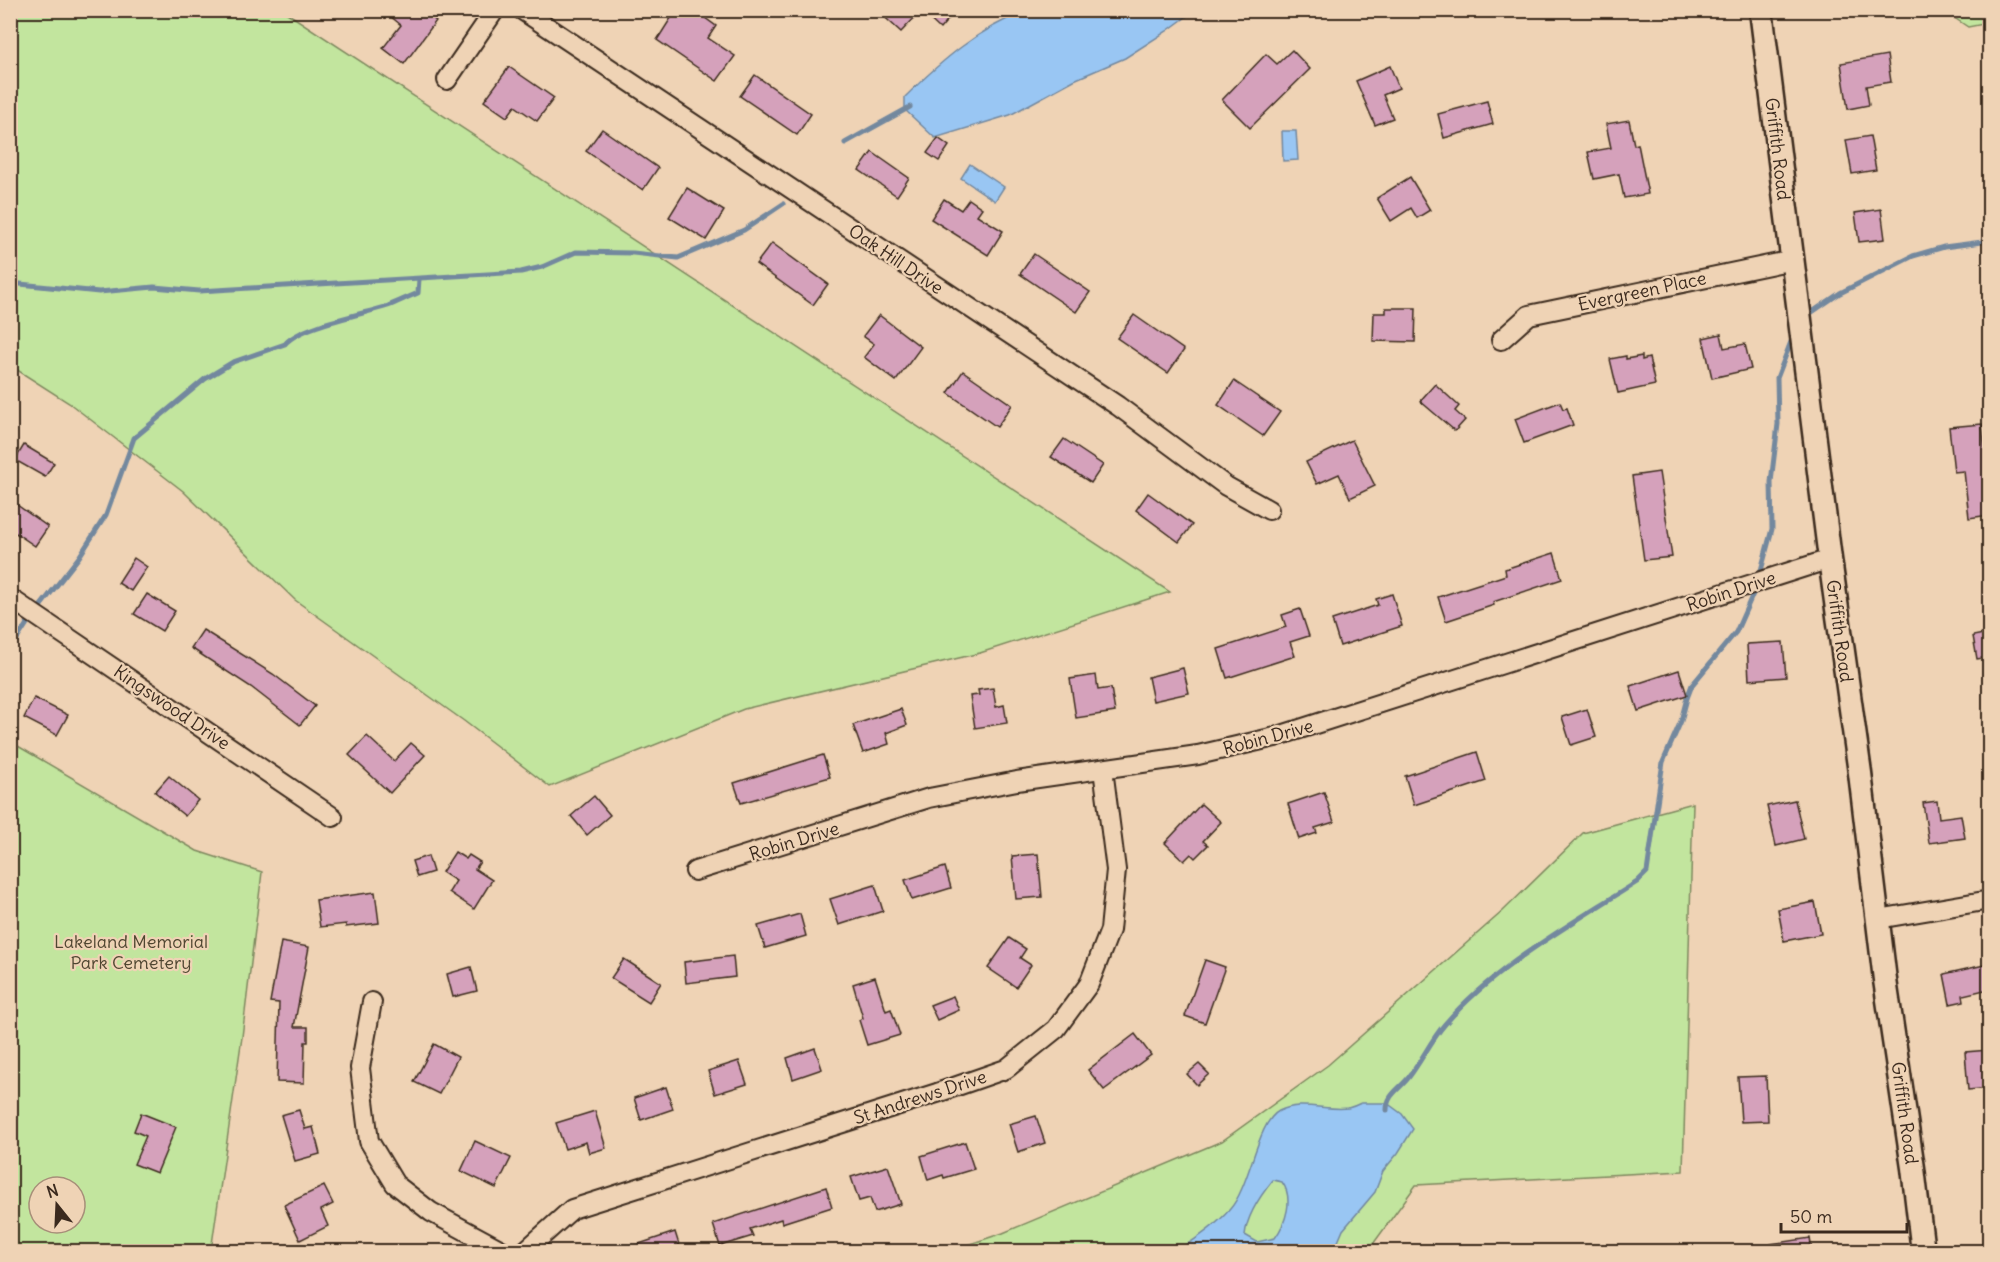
<svg xmlns="http://www.w3.org/2000/svg" width="2000" height="1262" font-family="Delius,sans-serif">
<style>
.green{fill:#c2e59e;stroke:#7e885e;stroke-width:1.5;fill-rule:evenodd}
.water{fill:#99c6f3;stroke:#73889e;stroke-width:1.5;fill-rule:evenodd}
.lines{fill:none;stroke-linecap:round;stroke-linejoin:round}
.stream{stroke:#73889e;stroke-width:5}
.building{fill:#d5a1bb;stroke:#3b2a1e;stroke-width:1.5}
.minor-casing{stroke:#3b2a1e;stroke-width:22}
.tertiary-casing{stroke:#3b2a1e;stroke-width:27}
.minor{stroke:#efd3b5;stroke-width:18}
.tertiary{stroke:#efd3b5;stroke-width:22}
.labels{text-anchor:middle;dominant-baseline:central;stroke-width:4.5;stroke-linejoin:round;paint-order:stroke}
.street-label{font-size:18px;fill:#3b2a1e;stroke:#efd3b5}
.park-label{font-size:18px;fill:#4f4631;stroke:#efd3b5}
</style>
<rect width="100%" height="100%" fill="#efd3b5"/>
<filter id="ink" filterUnits="userSpaceOnUse"><feTurbulence type="fractalNoise" baseFrequency=".0167" numOctaves="2"/><feDisplacementMap in="SourceGraphic" scale="12" xChannelSelector="R" yChannelSelector="G"/><feConvolveMatrix kernelMatrix="1 2 1 2 8 2 1 2 1" color-interpolation-filters="sRGB"/></filter>
<g filter="url(#ink)">
<g class="green">
<polygon points="10,11 284,11 1170,592 980,653 744,709 550,787 464,721 295,600 183,491 69,403 11,366"/>
<polygon points="1944,11 1989,11 1989,23 1968,27"/>
<path d="M11 742 197 851 262 872 242 1037 211 1251 11 1252ZM39 1187H75V1223H39Z"/>
<polygon points="1693,803 1683,1171 1416,1185 1368,1251 946,1252 1003,1233 1222,1141 1328,1065 1503,911 1583,833"/>
</g>
<g class="water">
<path d="M1028 10H1194V11L1167 31 1125 58 1074 80 1010 115 935 138 905 110V97C942 60 978 29 1028 10Z"/>
<polygon points="1282,131 1296,131 1298,160 1283,161"/>
<polygon points="970,164 1004,187 995,201 961,178"/>
<path d="M1361 1103H1387L1402 1114 1413 1129 1398 1153 1383 1171 1375 1192 1343 1230 1334 1251H1176C1195 1240 1216 1226 1230 1209 1250 1187 1257 1122 1279 1111 1301 1100 1326 1111 1348 1108 1352 1107 1357 1105 1361 1103ZM1273 1180 1282 1182C1294 1198 1286 1223 1275 1238L1257 1242 1245 1235C1247 1215 1260 1196 1273 1180Z"/>
</g>
<g class="lines">
<g class="stream">
<polyline points="845,143 910,107"/>
<polyline points="10,283 99,292 154,287 199,291 521,272 542,267 576,252 633,253 678,258 744,230 783,204"/>
<polyline points="1805,317 1840,293 1913,256 1944,247 1990,241"/>
<polyline points="1759,578 1772,529 1771,482 1778,424 1777,378 1794,334"/>
<path d="M10 650 28 622 79 557 106 515 134 438 205 379 233 362 285 344C299 326 364 314 388 306 398 302 408 297 418 293L419 279"/>
<path d="M1387 1110C1387 1094 1400 1089 1409 1077 1422 1060 1431 1040 1445 1024 1496 965 1572 924 1637 882L1647 872 1663 762 1681 721 1687 698 1692 685 1736 632 1756 587"/>
</g>
</g>
<g class="building">
<polygon points="383,10 422,10 436,21 404,64 383,48 401,25"/>
<polygon points="676,10 694,10 716,26 708,38 735,56 717,81 657,40"/>
<polygon points="877,10 956,10 940,29 921,11 901,32"/>
<polygon points="1292,50 1310,69 1250,128 1222,100 1266,54 1277,64"/>
<polygon points="1887,55 1891,82 1866,86 1869,105 1848,109 1841,63"/>
<polygon points="1390,66 1399,88 1383,95 1393,118 1375,125 1356,81"/>
<polygon points="509,67 554,98 537,121 515,106 507,117 484,101"/>
<polygon points="755,75 811,114 797,135 740,96"/>
<polygon points="1487,101 1493,124 1444,138 1438,114"/>
<polygon points="1629,120 1634,145 1638,144 1648,194 1624,198 1619,174 1594,179 1588,152 1611,148 1606,124"/>
<polygon points="602,129 658,168 643,190 586,151"/>
<polygon points="1870,136 1876,170 1852,174 1846,140"/>
<polygon points="938,138 949,146 939,161 927,153"/>
<polygon points="872,152 909,178 897,196 859,170"/>
<polygon points="1410,177 1430,210 1417,218 1411,208 1391,221 1377,198"/>
<polygon points="687,188 724,211 706,240 669,217"/>
<polygon points="944,199 961,210 969,199 982,208 977,215 1003,231 988,255 931,219"/>
<polygon points="1881,209 1885,239 1859,242 1855,213"/>
<polygon points="772,243 828,284 813,305 756,264"/>
<polygon points="1034,254 1090,292 1076,312 1020,274"/>
<polygon points="1386,308 1416,308 1415,342 1373,341 1374,313 1386,313"/>
<polygon points="879,315 921,347 896,381 864,357 874,344 863,336"/>
<polygon points="1134,315 1184,350 1168,373 1117,338"/>
<polygon points="1721,334 1724,348 1745,344 1751,369 1712,378 1703,338"/>
<polygon points="1626,356 1626,359 1642,356 1642,360 1649,358 1655,385 1618,393 1610,359"/>
<polygon points="963,371 1012,405 997,427 948,393"/>
<polygon points="1234,381 1280,412 1263,436 1218,405"/>
<polygon points="1435,384 1459,406 1455,411 1465,420 1455,431 1420,401"/>
<polygon points="1560,402 1563,409 1567,408 1573,425 1524,443 1515,419"/>
<polygon points="1982,424 1989,495 1989,515 1969,518 1964,471 1954,472 1949,427"/>
<polygon points="1064,439 1103,465 1091,483 1051,457"/>
<polygon points="1352,440 1375,486 1350,498 1339,474 1317,484 1306,462"/>
<polygon points="24,445 54,463 45,477 15,460"/>
<polygon points="1659,472 1672,557 1644,560 1632,476"/>
<polygon points="1148,493 1192,525 1179,542 1136,510"/>
<polygon points="10,500 48,527 35,546 10,529"/>
<polygon points="1554,553 1562,579 1493,602 1494,605 1446,621 1438,597 1506,575 1505,569"/>
<polygon points="134,558 147,567 131,591 118,583"/>
<polygon points="147,594 175,611 162,631 134,614"/>
<polygon points="1392,594 1402,626 1340,646 1332,620 1378,605 1376,599"/>
<polygon points="1300,609 1309,636 1290,642 1295,656 1227,678 1218,649 1286,627 1282,615"/>
<polygon points="203,630 273,674 315,706 300,725 251,687 191,648"/>
<polygon points="1989,633 1989,657 1977,659 1973,636"/>
<polygon points="1783,642 1786,677 1749,680 1747,644"/>
<polygon points="1183,668 1189,693 1153,701 1148,677"/>
<polygon points="1679,670 1687,695 1638,711 1630,686"/>
<polygon points="1096,675 1098,690 1111,688 1115,712 1076,718 1070,679"/>
<polygon points="993,688 996,707 1004,705 1007,723 975,728 970,696 979,695 978,690"/>
<polygon points="34,698 68,715 57,735 24,718"/>
<polygon points="901,709 907,725 886,733 889,744 863,753 853,725"/>
<polygon points="1587,709 1596,737 1571,745 1562,717"/>
<polygon points="367,736 394,761 411,743 425,755 390,793 349,755"/>
<polygon points="1477,752 1486,781 1414,805 1405,776"/>
<polygon points="823,755 830,777 741,803 734,783"/>
<polygon points="169,776 198,800 185,816 155,792"/>
<polygon points="1324,792 1334,822 1315,828 1317,833 1299,839 1288,804"/>
<polygon points="594,796 610,815 587,835 571,816"/>
<polygon points="1795,800 1804,839 1776,846 1767,806"/>
<polygon points="1937,801 1939,818 1961,815 1965,838 1929,843 1923,803"/>
<polygon points="1201,804 1221,822 1203,841 1208,845 1195,858 1191,854 1184,861 1165,843"/>
<polygon points="455,852 466,859 469,855 480,862 475,869 492,880 474,909 449,892 456,881 442,872"/>
<polygon points="1038,854 1042,897 1016,899 1012,856"/>
<polygon points="428,856 433,872 417,877 412,861"/>
<polygon points="945,867 951,888 912,900 905,880"/>
<polygon points="875,885 883,911 839,925 830,899"/>
<polygon points="375,892 379,923 346,927 346,924 320,927 316,900"/>
<polygon points="1815,902 1821,934 1784,941 1778,909"/>
<polygon points="800,914 806,936 765,948 758,926"/>
<polygon points="1009,938 1026,949 1020,958 1031,965 1016,987 988,968"/>
<polygon points="281,942 309,947 294,1027 308,1027 308,1042 305,1042 304,1083 277,1082 279,1003 270,1002"/>
<polygon points="733,956 735,977 686,983 684,962"/>
<polygon points="624,959 661,983 649,1002 611,978"/>
<polygon points="1205,960 1225,967 1205,1023 1185,1016"/>
<polygon points="1989,964 1989,989 1963,995 1964,1001 1950,1004 1944,974"/>
<polygon points="471,967 477,991 453,997 447,974"/>
<polygon points="875,977 886,1011 891,1009 900,1035 867,1045 859,1020 863,1018 853,984"/>
<polygon points="953,996 959,1010 937,1020 930,1005"/>
<polygon points="1135,1034 1151,1055 1104,1090 1088,1070"/>
<polygon points="434,1044 458,1057 439,1094 414,1082"/>
<polygon points="815,1048 822,1069 793,1079 787,1058"/>
<polygon points="1989,1050 1989,1088 1968,1090 1965,1052"/>
<polygon points="739,1061 747,1084 715,1094 708,1071"/>
<polygon points="1199,1064 1209,1074 1197,1085 1187,1074"/>
<polygon points="1766,1076 1768,1121 1741,1122 1738,1077"/>
<polygon points="666,1087 673,1109 641,1120 634,1098"/>
<polygon points="299,1110 305,1129 313,1127 320,1154 295,1161 281,1115"/>
<polygon points="595,1111 606,1148 589,1153 586,1142 565,1149 556,1123"/>
<polygon points="141,1113 176,1127 157,1173 134,1164 146,1136 134,1131"/>
<polygon points="1036,1116 1045,1143 1018,1152 1009,1124"/>
<polygon points="475,1141 511,1158 496,1188 461,1171"/>
<polygon points="965,1142 974,1169 944,1178 943,1175 928,1180 921,1156"/>
<polygon points="888,1166 901,1204 875,1212 870,1198 859,1201 851,1177"/>
<polygon points="324,1186 333,1204 321,1210 328,1226 300,1240 284,1205"/>
<polygon points="826,1187 832,1207 782,1223 781,1219 750,1229 753,1236 720,1246 713,1224"/>
<polygon points="675,1232 681,1251 624,1251 624,1249"/>
<polygon points="1810,1238 1812,1251 1771,1251 1771,1244"/>
</g>
<g class="lines">
<defs>
<g id="minor">
<polyline points="522,10 1118,406 1226,486 1269,510"/>
<polyline points="447,80 495,10"/>
<polyline points="1501,340 1529,315 1793,260"/>
<polyline points="10,598 333,817"/>
<polyline points="695,871 929,798 1017,781 1198,755 1275,737 1830,559"/>
<polyline points="1878,919 1990,900"/>
<polyline points="372,1002 360,1068 369,1141 395,1184 431,1212 505,1252"/>
<polyline points="524,1252 572,1209 937,1093 1006,1069 1056,1029 1089,984 1110,930 1116,870 1103,769"/>
</g>
<polyline id="tertiary" points="1761,10 1830,559 1860,773 1885,980 1913,1168 1923,1252"/>
</defs>
<use href="#minor" class="minor-casing"/>
<use href="#tertiary" class="tertiary-casing"/>
<use href="#minor" class="minor"/>
<use href="#tertiary" class="tertiary"/>
</g>
</g>
<g class="labels">
<g class="street-label">
<text transform="translate(1778 149) rotate(83)">Griffith Road</text>
<text transform="translate(896 259) rotate(34)">Oak Hill Drive</text>
<text transform="translate(1642 291) rotate(-12)">Evergreen Place</text>
<text transform="translate(1731 591) rotate(-18)">Robin Drive</text>
<text transform="translate(1840 631) rotate(82)">Griffith Road</text>
<text transform="translate(172 707) rotate(34)">Kingswood Drive</text>
<text transform="translate(1268 737) rotate(-15)">Robin Drive</text>
<text transform="translate(794 841) rotate(-17)">Robin Drive</text>
<text transform="translate(920 1097) rotate(-18)">St Andrews Drive</text>
<text transform="translate(1905 1113) rotate(82)">Griffith Road</text>
</g>
<g class="park-label">
<text x="131" y="941">Lakeland Memorial<tspan x="131" dy="21">Park Cemetery</tspan></text>
</g>
</g>
<rect width="2000" height="1262" fill="none" stroke="#efd3b5" stroke-width="36"/>
<rect x="18" y="18" width="1964" height="1226" fill="none" stroke="#3b2a1e" stroke-width="2" filter="url(#ink)"/>
<g transform="translate(57 1205) rotate(342)"><circle r="28" fill="#efd3b5" stroke="#a78f79" stroke-width="1.5"/>
<path d="M0-4.5L10 22L0 15L-10 22Z" fill="#3b2a1e"/>
<text y="-9" font-size="16" font-weight="bold" text-anchor="middle" fill="#3b2a1e">N</text>
</g>
<path d="M1781 1223v9h126v-9" fill="none" stroke="#3b2a1e" stroke-width="3"/>
<text x="1790" y="1223" font-size="18" fill="#3b2a1e" stroke="#efd3b5" stroke-width="4.5" paint-order="stroke">50 m</text>
</svg>
